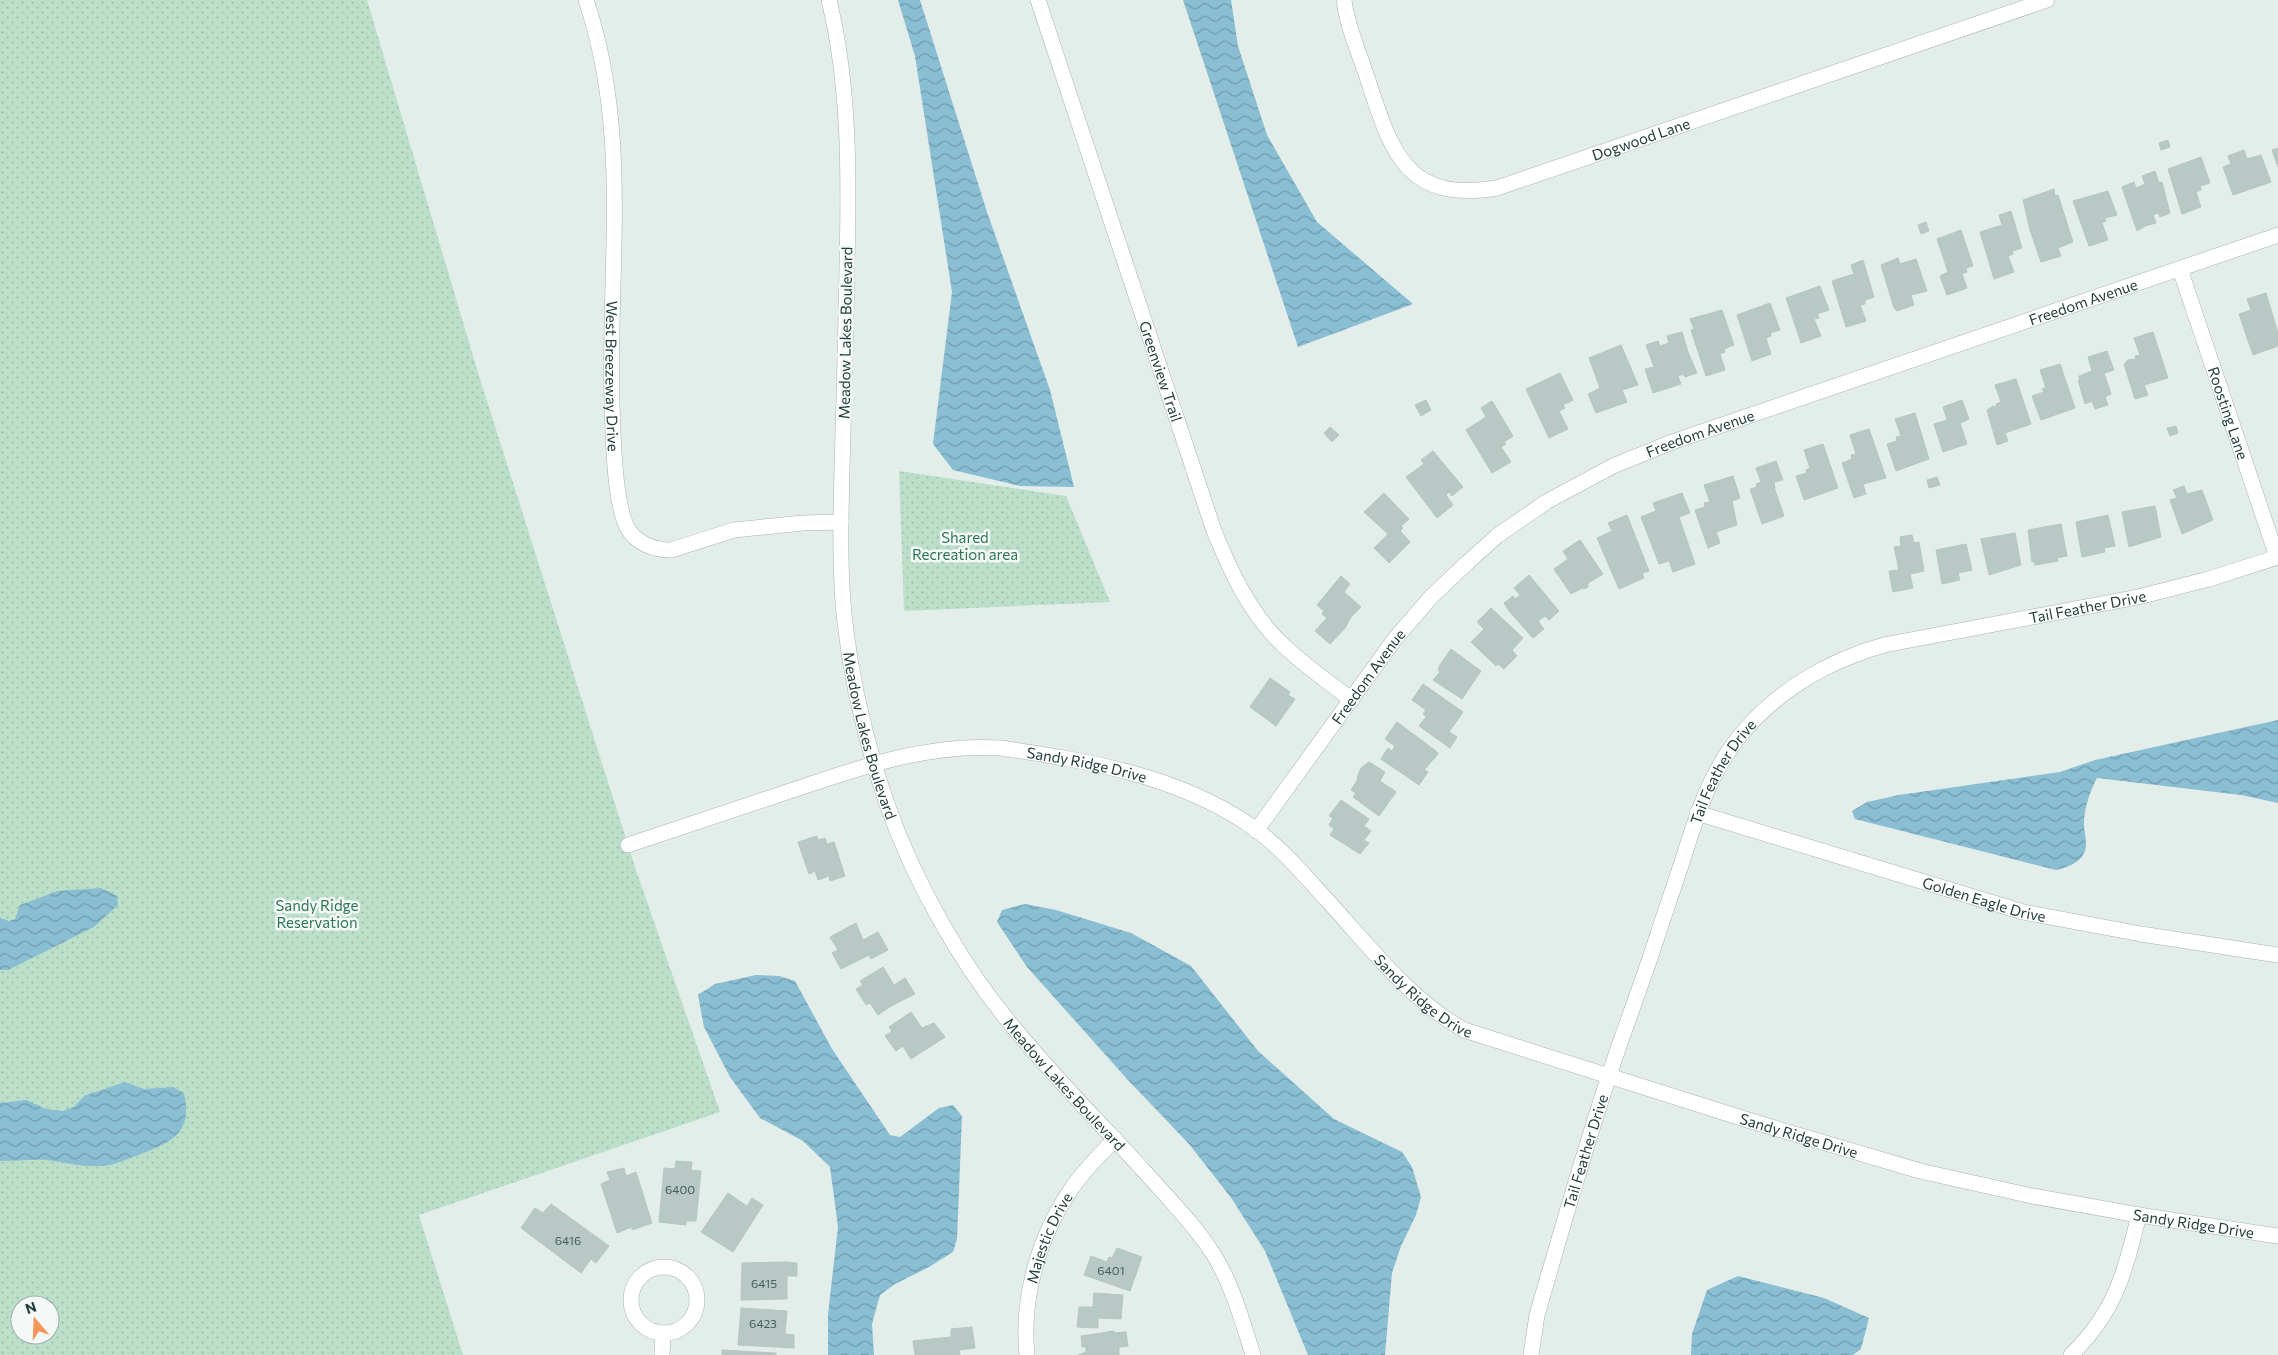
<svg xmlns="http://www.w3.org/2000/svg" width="2278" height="1355" font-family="Commissioner,sans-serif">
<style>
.park{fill:url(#park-dots);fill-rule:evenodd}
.water{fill:url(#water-waves)}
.building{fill:#b8c8c4;stroke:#b5c7c2}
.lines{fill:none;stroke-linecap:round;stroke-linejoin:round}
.minor-casing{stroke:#a5b5b2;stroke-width:16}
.minor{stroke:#fff;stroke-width:15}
.labels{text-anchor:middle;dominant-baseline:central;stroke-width:5;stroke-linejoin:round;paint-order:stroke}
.number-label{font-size:12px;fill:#48615d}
.street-label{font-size:15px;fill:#223f3b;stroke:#f4f9f7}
.park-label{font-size:15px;fill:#2c7753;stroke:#f4f9f7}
</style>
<defs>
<pattern id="park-dots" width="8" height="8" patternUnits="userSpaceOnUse" patternTransform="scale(1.25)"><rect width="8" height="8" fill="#bcdfca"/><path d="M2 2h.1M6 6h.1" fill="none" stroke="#a1c0ae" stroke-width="1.8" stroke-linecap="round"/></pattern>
<pattern id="water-waves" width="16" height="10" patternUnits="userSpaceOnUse" patternTransform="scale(1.25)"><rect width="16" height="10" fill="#8abed3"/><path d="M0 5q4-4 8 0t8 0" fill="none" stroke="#709cac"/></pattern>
</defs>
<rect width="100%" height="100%" fill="#e3edea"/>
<g class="park">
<path d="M0 0H367L480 379 635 867 720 1112 419 1215 463 1355H0ZM20 1305H50V1335H20Z"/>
<polygon points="899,471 1066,496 1110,602 904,611"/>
</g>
<g class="water">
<polygon points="898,0 920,0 987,212 1050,390 1074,487 1020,486 953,470 933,444 952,292 915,56"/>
<polygon points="1183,0 1231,0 1238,46 1267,135 1317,222 1413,304 1298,347"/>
<path d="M2278 720V803L2241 795 2097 778C2090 791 2084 809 2084 824 2084 831 2086 837 2086 844 2086 861 2069 867 2056 870L1855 819 1852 811 1867 802 1899 795 2060 772 2095 760Z"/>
<polygon points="101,888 117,896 118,905 94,927 8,970 0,970 0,918 9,921 15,919 20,905 58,891"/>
<polygon points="1025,904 1056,910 1131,933 1191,966 1258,1051 1334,1119 1402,1152 1412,1167 1421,1197 1416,1215 1401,1246 1392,1273 1385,1355 1308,1355 1265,1251 1232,1199 1189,1144 1127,1079 1027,967 997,922 1002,910"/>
<polygon points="756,975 779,976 795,981 832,1049 890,1135 900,1137 939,1108 953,1105 962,1116 957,1239 953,1252 929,1267 895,1284 880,1295 872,1324 874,1355 828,1355 828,1314 838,1227 830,1167 803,1141 760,1118 730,1077 704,1027 698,995 715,984"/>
<path d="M125 1082 144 1089 173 1087 184 1093C194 1135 169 1143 136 1156 124 1160 113 1166 99 1166 82 1167 63 1162 46 1160 31 1159 15 1161 0 1161V1103L26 1100 46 1109 63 1111 74 1107 84 1096Z"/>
<polygon points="1738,1276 1824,1298 1869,1318 1861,1349 1853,1355 1691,1355 1692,1334 1707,1290"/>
</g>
<g class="building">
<polygon points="2168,140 2170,147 2161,150 2159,143"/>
<polygon points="2278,148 2278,167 2272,150"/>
<polygon points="2244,150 2247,159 2261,155 2271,182 2233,195 2223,167 2231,164 2228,156"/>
<polygon points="2201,157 2210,183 2200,186 2201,190 2196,192 2201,207 2182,214 2168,169"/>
<polygon points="2155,171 2159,183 2162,182 2170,213 2160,217 2158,213 2153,215 2156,223 2145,226 2137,231 2122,187 2134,182 2136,188 2145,184 2142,176"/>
<polygon points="2054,189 2055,196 2058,195 2073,242 2058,248 2061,256 2041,262 2030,230 2023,200"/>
<polygon points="2108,191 2117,215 2105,218 2106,221 2102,223 2108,240 2089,246 2073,201"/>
<polygon points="2011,211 2022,248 2012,251 2013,254 2008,256 2014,272 1994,279 1980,232 2002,225 1999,215"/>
<polygon points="1926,222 1929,231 1921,234 1918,225"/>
<polygon points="1961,230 1973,266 1966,268 1967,272 1962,274 1967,288 1947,295 1940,276 1948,272 1937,239"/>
<polygon points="1898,258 1900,264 1916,259 1927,291 1911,295 1914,305 1897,311 1894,308 1881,265"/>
<polygon points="1863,260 1874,297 1865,300 1865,304 1860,305 1866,321 1846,327 1832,281 1854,274 1851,265"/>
<polygon points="1820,286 1829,310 1817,314 1819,318 1814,319 1821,336 1801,343 1786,298"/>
<polygon points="2266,293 2278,333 2278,346 2253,355 2239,314 2251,310 2247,299"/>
<polygon points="1770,303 1780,330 1770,333 1771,336 1766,338 1771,354 1752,361 1737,315"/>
<polygon points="1722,310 1734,345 1724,349 1725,352 1720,354 1725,370 1706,376 1691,330 1694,329 1690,319"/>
<polygon points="1682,332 1688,352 1697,373 1685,377 1683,374 1678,376 1681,384 1653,393 1645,369 1654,367 1646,345 1658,341 1660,346 1669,343 1667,336"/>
<polygon points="2153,332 2168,378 2144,385 2148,395 2135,399 2124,364 2128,360 2136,359 2135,356 2140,355 2134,338"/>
<polygon points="1621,345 1638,385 1622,390 1627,402 1596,413 1588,394 1600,388 1589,358"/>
<polygon points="2107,351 2114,370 2104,373 2111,394 2105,397 2108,405 2095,409 2092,401 2085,404 2078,380 2080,380 2079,376 2092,371 2088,357"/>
<polygon points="2060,364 2075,408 2041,420 2032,396 2044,392 2042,389 2046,388 2040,370"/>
<polygon points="1560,373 1573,400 1563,405 1565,408 1559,411 1568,429 1549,438 1526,389"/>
<polygon points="2016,379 2031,424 2005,433 2008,441 1997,445 1987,410 1993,406 1997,407 1996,404 2001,402 1995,385"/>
<polygon points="1426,400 1431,410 1421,416 1415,405"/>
<polygon points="1962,400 1969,419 1960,423 1967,444 1943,452 1934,424 1947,420 1943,407"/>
<polygon points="1492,401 1513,436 1504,442 1506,444 1501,447 1511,462 1492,473 1466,430 1486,417 1481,408"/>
<polygon points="1915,413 1929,459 1896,471 1887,444 1897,441 1896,437 1901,436 1895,419"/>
<polygon points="2176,426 2178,433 2170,436 2167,428"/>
<polygon points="1330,427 1339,435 1332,442 1324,433"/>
<polygon points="1869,429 1886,478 1863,484 1866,494 1854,498 1842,463 1852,459 1851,455 1856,454 1850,435"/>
<polygon points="1823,444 1838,488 1804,500 1796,476 1807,473 1806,470 1810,468 1804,450"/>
<polygon points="1433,451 1463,487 1452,496 1449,492 1446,495 1453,505 1437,518 1406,477 1424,464 1421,460"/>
<polygon points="1776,461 1783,480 1774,482 1775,490 1784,516 1762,524 1750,489 1757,487 1756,484 1761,482 1756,468"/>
<polygon points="1733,476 1740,498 1732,501 1737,525 1716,532 1720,543 1708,548 1695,510 1705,507 1704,503 1710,502 1704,485"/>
<polygon points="1937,477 1940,485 1929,488 1927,480"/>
<polygon points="2184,486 2187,494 2202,490 2213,520 2182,534 2170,500 2177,498 2173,490"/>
<polygon points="1384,493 1409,519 1401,526 1403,528 1400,531 1410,542 1389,563 1374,548 1388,534 1364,512"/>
<polygon points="1682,493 1690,513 1679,517 1695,564 1673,572 1669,561 1659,564 1641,517 1656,511 1653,503"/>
<polygon points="2155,506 2161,537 2129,547 2122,512"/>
<polygon points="1627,515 1649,571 1642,573 1644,578 1619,589 1597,538 1612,531 1608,523"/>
<polygon points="2108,515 2115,546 2104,548 2105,552 2082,557 2076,522"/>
<polygon points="2061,524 2067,556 2057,558 2058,561 2035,565 2034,561 2032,562 2028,530"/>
<polygon points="2015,533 2021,565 1989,575 1981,539"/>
<polygon points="1912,535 1914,543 1919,542 1924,571 1910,574 1913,588 1893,592 1889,571 1899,570 1894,547 1901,546 1900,537"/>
<polygon points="1580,540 1603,574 1588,583 1588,587 1584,589 1582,588 1571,594 1554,569 1568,559 1563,551"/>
<polygon points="1966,544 1972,570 1958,573 1960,580 1942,584 1936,550"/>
<polygon points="1529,575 1559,611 1549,620 1545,616 1538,621 1544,629 1533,638 1509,611 1504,603 1513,596 1515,599 1520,595 1514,588"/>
<polygon points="1341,576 1350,584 1344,592 1361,607 1351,617 1345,628 1330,644 1315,631 1327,618 1322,614 1324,611 1317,605"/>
<polygon points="1491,608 1523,638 1512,650 1517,656 1504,669 1498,664 1496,666 1471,642 1484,629 1477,622"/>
<polygon points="1451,649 1481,671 1462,699 1433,680 1440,672 1438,670 1440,665"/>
<polygon points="1270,678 1290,692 1288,695 1295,699 1276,726 1250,707"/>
<polygon points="1423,684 1463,712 1449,732 1457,737 1450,748 1419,726 1426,717 1423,714 1426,710 1412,700"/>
<polygon points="1397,722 1436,751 1438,754 1424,770 1428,772 1419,785 1381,759 1388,748 1392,751 1395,746 1385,739"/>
<polygon points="1369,762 1385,772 1380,781 1396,792 1379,816 1353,797 1356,793 1351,790 1358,779 1357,778 1361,768"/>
<polygon points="1341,800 1369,819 1364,826 1371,831 1364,840 1369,843 1360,854 1330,835 1334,829 1329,825 1333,818 1329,816"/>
<polygon points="817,836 818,840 825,838 827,844 834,842 845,876 830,881 829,876 818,880 815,871 809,874 798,842"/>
<polygon points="856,923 863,940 878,932 888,950 871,959 869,955 841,969 832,953 838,950 830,937"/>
<polygon points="883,967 894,985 905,978 915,994 891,1006 878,1015 870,1003 866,1005 856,989 863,985 860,981"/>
<polygon points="911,1012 922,1028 934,1023 945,1037 911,1059 903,1046 896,1051 885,1036 892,1031 889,1027"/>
<polygon points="676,1161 692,1162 691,1170 701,1171 696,1221 686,1221 686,1225 659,1222 664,1168 675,1169"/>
<polygon points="624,1168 626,1176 636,1172 652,1223 632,1230 632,1227 617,1233 601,1184 610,1180 607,1172"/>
<polygon points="728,1193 747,1206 752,1198 763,1205 733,1252 701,1232"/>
<polygon points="551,1204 609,1246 596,1263 591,1259 581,1273 521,1228 535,1208 543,1213"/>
<polygon points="1117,1248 1142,1257 1130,1291 1084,1275 1091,1256 1107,1262 1109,1257 1112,1258"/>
<polygon points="786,1262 797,1263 797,1276 787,1276 787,1299 741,1300 742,1263"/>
<polygon points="1094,1293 1123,1295 1121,1319 1098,1318 1098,1328 1077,1327 1079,1307 1093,1307"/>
<polygon points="741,1308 787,1311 785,1334 794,1335 794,1348 738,1345"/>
<polygon points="972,1327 975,1348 959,1350 960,1355 915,1355 913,1341 951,1337 951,1329"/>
<polygon points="1114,1331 1114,1333 1126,1332 1128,1346 1119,1347 1119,1355 1078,1355 1086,1352 1086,1347 1082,1347 1081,1336"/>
<polygon points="722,1350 776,1353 776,1355 722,1355"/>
</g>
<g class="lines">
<defs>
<g id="minor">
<path id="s1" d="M586 0C631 134 608 265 612 403 613 432 614 502 627 527 635 543 654 550 671 550L734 530 803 523 841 522"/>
<path id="s2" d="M829 0C850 87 849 177 847 266 846 333 844 400 842 467 841 518 839 572 845 623 852 684 867 746 887 804 914 881 962 967 1015 1029 1056 1079 1102 1125 1145 1172 1168 1198 1193 1223 1212 1252 1232 1283 1242 1320 1253 1355"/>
<path id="s3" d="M1038 0 1214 531C1231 572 1250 614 1283 645 1304 665 1328 682 1352 700"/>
<path id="s4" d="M1344 0C1347 26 1359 52 1367 77 1391 150 1404 203 1497 188L2047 0"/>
<path id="s5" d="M2180 269 2277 557"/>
<path id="s6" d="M1697 813 2023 912 2141 934 2278 955"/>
<path id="s7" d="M1256 831 1394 640 1431 597 1468 562 1497 536 1546 502 1613 466 1672 442 2278 235"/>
<path id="s8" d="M628 845C682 827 736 809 790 791 859 768 926 743 1001 748 1088 761 1177 775 1251 826 1280 846 1303 874 1327 900 1369 946 1409 999 1464 1030L1751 1121 1920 1171 2032 1196 2139 1215 2278 1236"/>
<circle cx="664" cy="1300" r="33"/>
<polyline points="662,1355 663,1333"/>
<path id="s9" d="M1027 1355C1021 1298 1039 1235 1072 1188 1084 1170 1100 1155 1115 1139"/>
<path id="s10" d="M1531 1355 1537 1315C1560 1236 1583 1154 1609 1076 1624 1029 1642 984 1657 937 1665 912 1674 887 1682 862 1696 818 1709 774 1739 737 1776 691 1828 661 1884 645L2138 597 2209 579 2278 557"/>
<path d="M2071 1355C2116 1311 2124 1274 2139 1215"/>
</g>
</defs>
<use href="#minor" class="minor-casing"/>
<use href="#minor" class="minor"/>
</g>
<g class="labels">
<g class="number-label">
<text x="680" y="1189">6400</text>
<text x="568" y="1240">6416</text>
<text x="1111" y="1270">6401</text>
<text x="764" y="1283">6415</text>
<text x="763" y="1323">6423</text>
</g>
<g class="street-label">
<text stroke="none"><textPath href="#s4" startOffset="428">Dogwood Lane</textPath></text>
<text stroke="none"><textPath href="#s7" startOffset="1016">Freedom Avenue</textPath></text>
<text transform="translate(845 333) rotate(-89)">Meadow Lakes Boulevard</text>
<text stroke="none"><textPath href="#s3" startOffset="391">Greenview Trail</textPath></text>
<text stroke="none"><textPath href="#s1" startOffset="379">West Breezeway Drive</textPath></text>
<text stroke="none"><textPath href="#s5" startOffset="152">Roosting Lane</textPath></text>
<text stroke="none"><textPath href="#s7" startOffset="611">Freedom Avenue</textPath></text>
<text stroke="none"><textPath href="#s10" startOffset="1036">Tail Feather Drive</textPath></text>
<text stroke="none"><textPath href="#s7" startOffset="191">Freedom Avenue</textPath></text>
<text stroke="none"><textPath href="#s2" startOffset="740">Meadow Lakes Boulevard</textPath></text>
<text stroke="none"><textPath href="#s8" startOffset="475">Sandy Ridge Drive</textPath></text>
<text stroke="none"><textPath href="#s10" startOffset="616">Tail Feather Drive</textPath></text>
<text stroke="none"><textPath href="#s6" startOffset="300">Golden Eagle Drive</textPath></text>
<text stroke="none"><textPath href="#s8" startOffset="895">Sandy Ridge Drive</textPath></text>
<text stroke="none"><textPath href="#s2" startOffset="1145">Meadow Lakes Boulevard</textPath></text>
<text stroke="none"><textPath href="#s8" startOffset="1299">Sandy Ridge Drive</textPath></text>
<text stroke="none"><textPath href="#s10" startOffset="211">Tail Feather Drive</textPath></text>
<text stroke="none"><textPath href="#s8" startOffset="1704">Sandy Ridge Drive</textPath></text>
<text stroke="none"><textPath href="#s9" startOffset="121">Majestic Drive</textPath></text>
</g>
<g class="park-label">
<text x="965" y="537">Shared<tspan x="965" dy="17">Recreation area</tspan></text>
<text x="317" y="905">Sandy Ridge<tspan x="317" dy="17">Reservation</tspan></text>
</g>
</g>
<g transform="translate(35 1320) rotate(341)"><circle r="24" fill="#f4f9f7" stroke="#a0afac"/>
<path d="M0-4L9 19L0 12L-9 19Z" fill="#f4955a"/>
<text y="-8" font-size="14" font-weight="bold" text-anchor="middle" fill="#223f3b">N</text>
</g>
</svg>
